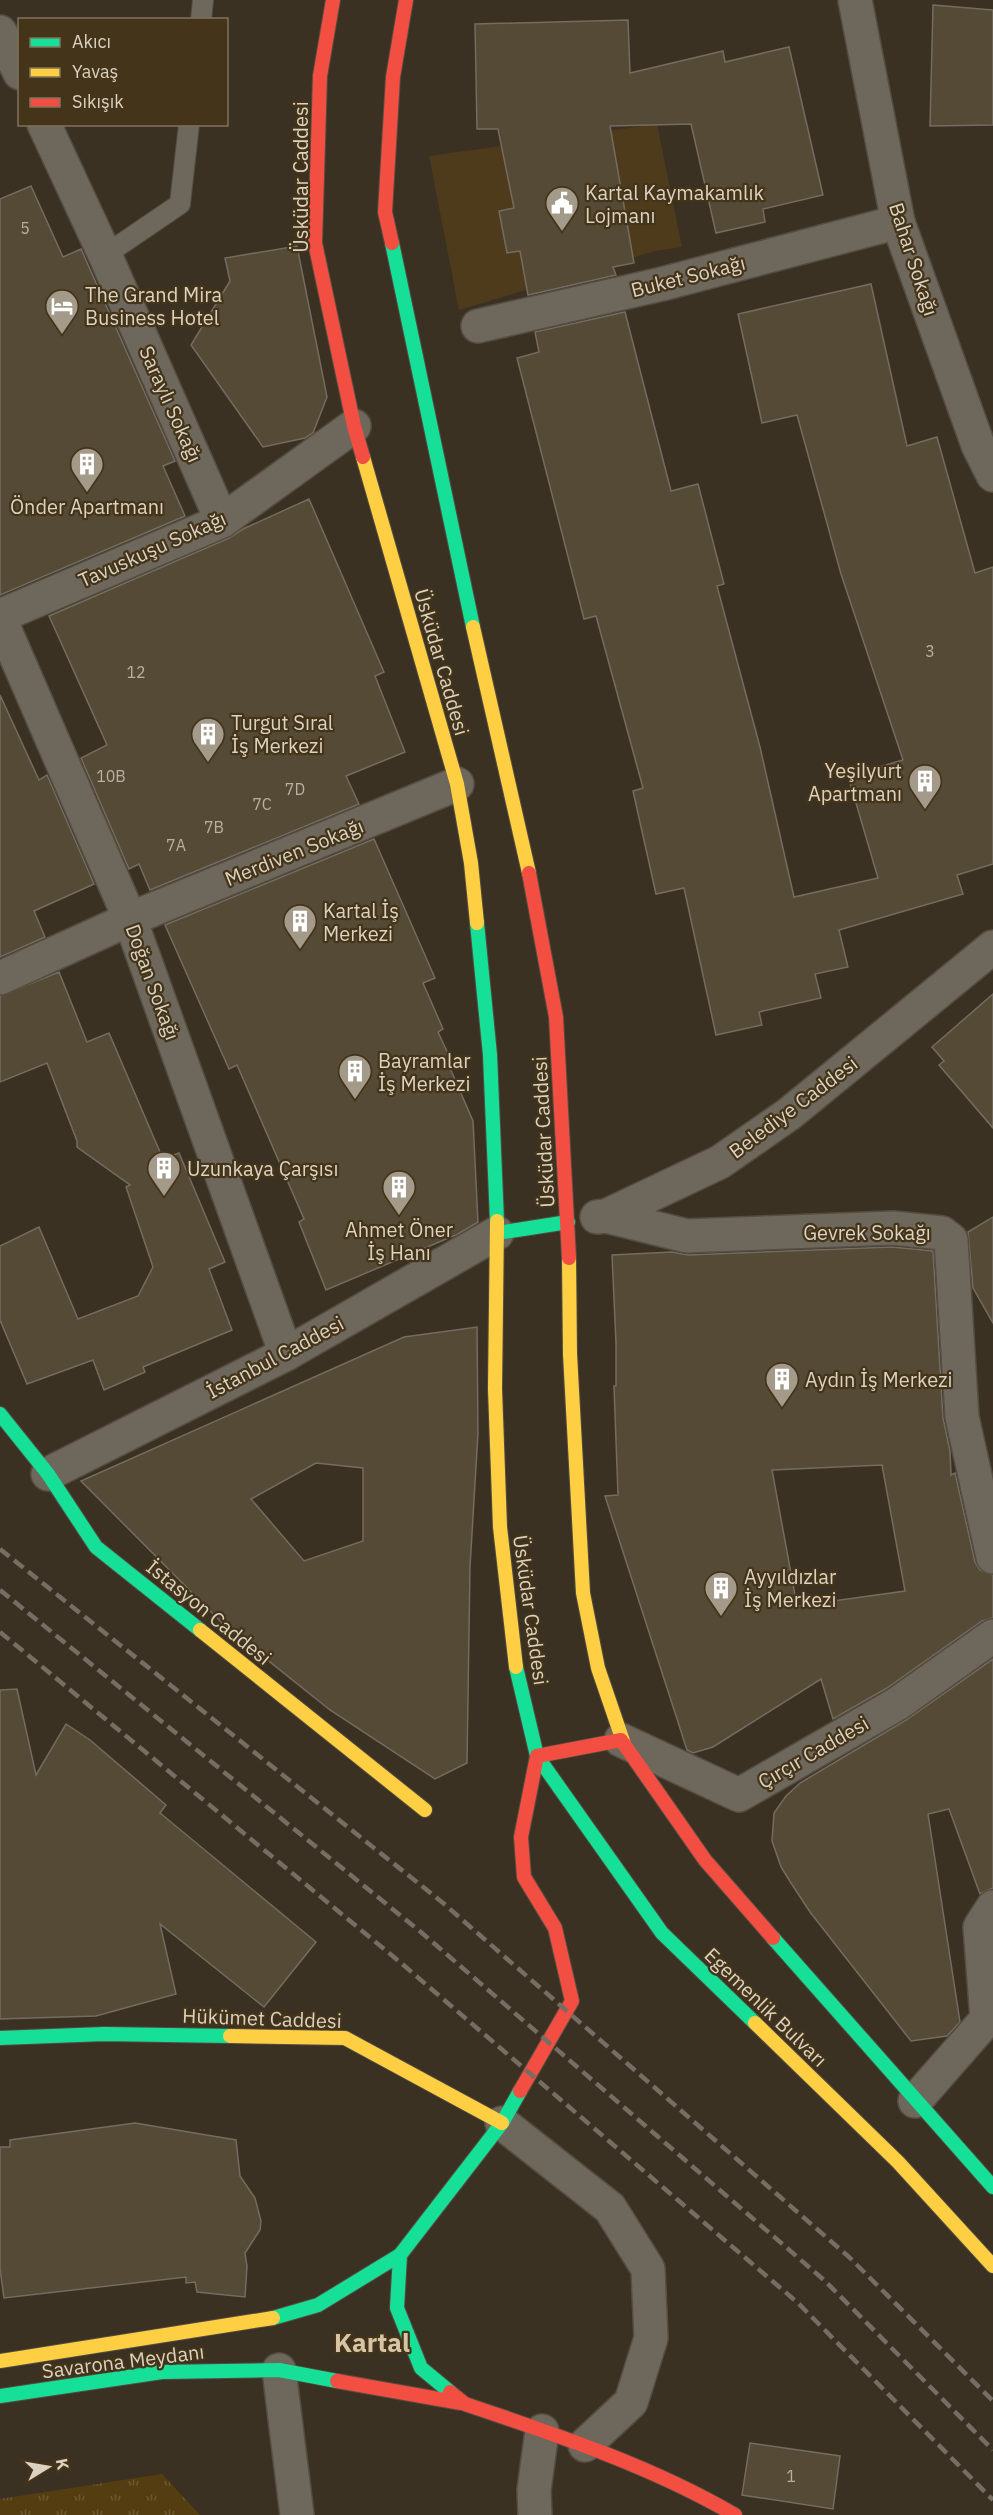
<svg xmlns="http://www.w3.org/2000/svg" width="993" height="2515" font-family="'IBM Plex Sans',sans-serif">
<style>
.built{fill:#4d3b1b}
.grass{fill:url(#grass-tufts)}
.building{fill:#554a36;stroke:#746c61;stroke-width:1.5;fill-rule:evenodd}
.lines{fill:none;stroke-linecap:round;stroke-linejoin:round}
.lane-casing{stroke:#544d40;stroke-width:22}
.street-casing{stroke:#544d40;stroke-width:36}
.fast-casing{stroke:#544d40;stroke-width:16}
.slow-casing{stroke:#544d40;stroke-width:16}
.jam-casing{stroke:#544d40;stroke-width:16}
.lane{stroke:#6e675b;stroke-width:20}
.street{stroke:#6e675b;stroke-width:33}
.fast{stroke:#16e098;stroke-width:14}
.slow{stroke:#ffcf43;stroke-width:14}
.jam{stroke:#f24e42;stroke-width:14}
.rail{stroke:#766e64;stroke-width:4.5;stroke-dasharray:12 6;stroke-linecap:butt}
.labels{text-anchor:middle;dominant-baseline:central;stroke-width:4.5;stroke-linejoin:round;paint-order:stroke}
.number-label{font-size:16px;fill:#bab09f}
.street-label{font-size:20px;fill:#dbd2c2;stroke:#443419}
.poi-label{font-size:20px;fill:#dbd2c2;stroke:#443419;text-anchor:start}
.district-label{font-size:26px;font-weight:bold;fill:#d7c4a5;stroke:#443419}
</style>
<defs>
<pattern id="grass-tufts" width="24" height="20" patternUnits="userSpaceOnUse" patternTransform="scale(1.5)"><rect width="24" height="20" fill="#543d10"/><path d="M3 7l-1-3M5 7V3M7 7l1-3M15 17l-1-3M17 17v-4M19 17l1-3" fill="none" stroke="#6c5831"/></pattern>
</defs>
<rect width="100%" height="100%" fill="#3a3123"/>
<polygon class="built" points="657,124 682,247 655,251 459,310 429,156"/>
<polygon class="grass" points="162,2474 200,2515 0,2515 0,2499"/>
<g class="building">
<polygon points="933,5 993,10 993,125 930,126"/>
<polygon points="628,20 630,73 723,51 725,62 789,47 823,195 763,209 765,222 716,233 691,124 610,126 634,263 613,267 616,275 528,295 520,251 507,253 499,211 514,208 498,129 477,129 475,24"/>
<polygon points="31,186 63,257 81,249 175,461 163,466 185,516 0,595 0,199"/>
<polygon points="297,246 327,397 313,433 305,438 263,447 191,345 230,281 225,258"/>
<polygon points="871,284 907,446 937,437 975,573 993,567 993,864 957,875 963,894 839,930 848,967 815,974 821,998 759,1012 762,1025 716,1035 684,888 656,894 633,791 643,788 596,616 584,619 517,358 539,352 535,332 625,312 671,491 698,484 724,584 717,586 760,747 794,897 878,878 848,776 903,760 841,574 797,415 762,423 738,314"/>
<polygon points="309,499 384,672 375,676 405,752 346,776 359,804 150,890 139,864 129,869 81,758 107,745 49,616 229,538 243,529"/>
<polygon points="0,695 39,780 47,775 94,884 34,911 45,937 0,957"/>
<polygon points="374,839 435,978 423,983 443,1029 438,1032 451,1060 447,1061 473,1121 478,1222 458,1234 326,1290 299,1222 304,1219 237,1065 229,1069 165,925"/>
<polygon points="59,972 87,1042 109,1033 163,1159 179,1153 225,1262 209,1269 232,1330 143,1367 145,1372 104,1390 93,1360 27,1384 0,1320 0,1246 39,1227 78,1319 138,1296 153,1267 126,1187 130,1185 77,1147 77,1141 47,1063 0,1082 0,996"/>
<polygon points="993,994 993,1128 939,1065 944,1061 932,1047"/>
<polygon points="993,1217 993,1323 973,1288 968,1232"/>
<path d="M892 1247 933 1251 943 1418 950 1451 951 1475 955 1473 975 1562 980 1570 993 1575V1618L982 1621 887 1688 833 1719 821 1679 713 1747 693 1753 687 1750 605 1496 618 1495 614 1386H616V1343L612 1255 672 1252 688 1255ZM882 1465 905 1591 797 1606 772 1470Z"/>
<path d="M477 1327 478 1433 470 1567 467 1763 435 1779 330 1710 225 1626 81 1481 404 1337ZM316 1463 363 1468V1541L304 1561 251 1499Z"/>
<polygon points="993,1659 993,1888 980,1894 949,1809 928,1814 960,2022 947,2036 911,2041 810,1912 791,1883 781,1867 772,1841 774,1813 786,1796 800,1783 906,1720"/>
<polygon points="17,1689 36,1775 66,1724 90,1740 166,1805 160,1813 316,1942 264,2007 160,1924 176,1994 96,2016 0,2019 0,1690"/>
<polygon points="135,2123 236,2140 240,2176 255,2198 261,2221 260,2230 245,2253 247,2266 245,2297 197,2292 195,2282 186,2283 186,2277 4,2298 0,2269 0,2147 10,2147 10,2140"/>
<polygon points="750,2443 840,2456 833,2509 742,2495"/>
</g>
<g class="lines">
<defs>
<g id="lane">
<polyline points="201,20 203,0"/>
<polyline points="105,255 180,204 189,124"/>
</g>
<g id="street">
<polyline points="855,0 898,222 978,445 993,475"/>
<polyline points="0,32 20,73"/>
<polyline points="44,124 105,255 222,521"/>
<polyline points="478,326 662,284 898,222"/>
<polyline points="0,616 222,521 354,426"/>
<polyline points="0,619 130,919 286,1354"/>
<polyline points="0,978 130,919 457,784"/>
<polyline points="606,1216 687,1236 893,1228 942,1233 951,1240 962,1417 993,1557"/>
<polyline points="597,1217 606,1216 720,1162 789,1114 993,947"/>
<polyline points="48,1474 286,1354 497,1233"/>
<polyline points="621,1740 739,1795 897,1704 993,1636"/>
<polyline points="915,2101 987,2019 980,1927 993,1907"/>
<polyline points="502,2123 610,2208 648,2269 651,2338 631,2402 585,2445"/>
<polyline points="279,2370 297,2515"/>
<polyline points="535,2515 534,2490 542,2431"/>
</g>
<g id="fast">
<polyline points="392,243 473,627"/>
<polyline points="477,923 490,1055 497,1221"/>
<polyline points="497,1233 568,1222"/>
<polyline points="0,1414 48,1474 96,1547 200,1630"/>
<polyline points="516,1667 537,1756 662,1933 755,2023"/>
<polyline points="773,1938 993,2187"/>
<polyline points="0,2038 104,2034 230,2036"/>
<polyline points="273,2318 318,2305 400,2255"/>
<polyline points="450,2392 421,2368 397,2308 400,2255 502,2123 520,2091"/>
<polyline points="0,2396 162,2372 279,2370 337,2381"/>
</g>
<g id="slow">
<polyline points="363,457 457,784 471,863 477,923"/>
<polyline points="473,627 529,873"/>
<polyline points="497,1221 495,1389 500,1527 516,1667"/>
<polyline points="569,1258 570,1354 583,1593 598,1668 624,1744"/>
<polyline points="200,1630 425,1810"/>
<polyline points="755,2023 898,2162 993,2266"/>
<polyline points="230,2036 345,2038 502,2123"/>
<polyline points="0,2361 273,2318"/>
</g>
<g id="jam">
<polyline points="333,0 320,76 315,243 354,426 363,457"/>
<polyline points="392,243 385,212 393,77 406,0"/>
<polyline points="529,873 556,1017 569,1258"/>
<polyline points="624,1744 705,1860 773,1938"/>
<polyline points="520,2091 572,2001 555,1928 524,1877 521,1837 537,1756 621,1740"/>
<polyline points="337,2381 461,2403"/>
<path d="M450 2392 465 2404C557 2435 651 2466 735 2515"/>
</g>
</defs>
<use href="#lane" class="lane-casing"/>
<use href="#street" class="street-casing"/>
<use href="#fast" class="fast-casing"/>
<use href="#slow" class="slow-casing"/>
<use href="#jam" class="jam-casing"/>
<use href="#lane" class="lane"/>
<use href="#street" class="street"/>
<use href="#fast" class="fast"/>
<use href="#slow" class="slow"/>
<use href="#jam" class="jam"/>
<g class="rail">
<polyline points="0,1549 443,1903 849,2257 993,2401"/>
<polyline points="0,1590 422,1933 824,2280 993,2450"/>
<polyline points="0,1632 401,1963 798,2303 993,2500"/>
</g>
</g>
<defs>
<symbol id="civic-pin" viewBox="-11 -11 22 30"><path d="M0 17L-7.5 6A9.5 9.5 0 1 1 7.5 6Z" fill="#a39a8a" stroke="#443419"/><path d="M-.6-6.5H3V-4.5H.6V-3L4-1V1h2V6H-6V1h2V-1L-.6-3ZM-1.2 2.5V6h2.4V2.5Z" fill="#fff"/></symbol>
<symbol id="hotel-pin" viewBox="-11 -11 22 30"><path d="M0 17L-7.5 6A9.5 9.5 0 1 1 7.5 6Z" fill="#a39a8a" stroke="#443419"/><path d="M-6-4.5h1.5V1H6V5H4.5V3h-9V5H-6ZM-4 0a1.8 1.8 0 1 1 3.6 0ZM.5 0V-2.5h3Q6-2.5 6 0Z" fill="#fff"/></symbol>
<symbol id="building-pin" viewBox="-11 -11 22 30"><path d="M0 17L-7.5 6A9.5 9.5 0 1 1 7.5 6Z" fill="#a39a8a" stroke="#443419"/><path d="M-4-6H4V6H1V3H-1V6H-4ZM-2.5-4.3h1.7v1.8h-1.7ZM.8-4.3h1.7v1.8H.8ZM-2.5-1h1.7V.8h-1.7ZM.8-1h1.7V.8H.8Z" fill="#fff"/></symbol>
</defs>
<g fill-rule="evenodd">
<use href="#civic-pin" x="543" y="184" width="38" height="52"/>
<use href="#hotel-pin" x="43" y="287" width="38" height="52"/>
<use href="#building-pin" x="68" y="445" width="38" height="52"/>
<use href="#building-pin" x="189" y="715" width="38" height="52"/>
<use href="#building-pin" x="906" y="762" width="38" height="52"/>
<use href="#building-pin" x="281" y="902" width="38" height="52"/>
<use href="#building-pin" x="336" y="1052" width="38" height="52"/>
<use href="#building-pin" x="145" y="1149" width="38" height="52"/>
<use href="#building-pin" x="380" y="1168" width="38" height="52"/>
<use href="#building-pin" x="763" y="1360" width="38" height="52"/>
<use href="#building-pin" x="702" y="1569" width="38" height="52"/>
</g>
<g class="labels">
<g class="number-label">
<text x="25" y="228">5</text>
<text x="930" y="651">3</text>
<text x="136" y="672">12</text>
<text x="111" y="776">10B</text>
<text x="295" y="789">7D</text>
<text x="262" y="804">7C</text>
<text x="214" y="827">7B</text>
<text x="176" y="845">7A</text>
<text x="791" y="2476">1</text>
</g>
<g class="street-label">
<text transform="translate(300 177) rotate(-90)">Üsküdar Caddesi</text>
<text transform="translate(914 259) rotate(72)">Bahar Sokağı</text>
<text transform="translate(688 276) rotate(-14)">Buket Sokağı</text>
<text transform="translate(171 404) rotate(66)">Saraylı Sokağı</text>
<text transform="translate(152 549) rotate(-24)">Tavuskuşu Sokağı</text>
<text transform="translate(442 662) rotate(74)">Üsküdar Caddesi</text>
<text transform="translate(294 852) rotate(-22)">Merdiven Sokağı</text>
<text transform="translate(153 982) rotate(70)">Doğan Sokağı</text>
<text transform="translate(793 1107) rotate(-37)">Belediye Caddesi</text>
<text transform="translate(543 1132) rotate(-93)">Üsküdar Caddesi</text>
<text x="867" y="1232">Gevrek Sokağı</text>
<text transform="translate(275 1357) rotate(-28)">İstanbul Caddesi</text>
<text transform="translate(531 1610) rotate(82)">Üsküdar Caddesi</text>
<text transform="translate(209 1612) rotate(39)">İstasyon Caddesi</text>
<text transform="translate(813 1752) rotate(-30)">Çırçır Caddesi</text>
<text transform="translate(766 2007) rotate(44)">Egemenlik Bulvarı</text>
<text transform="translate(262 2018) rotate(2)">Hükümet Caddesi</text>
<text transform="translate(123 2361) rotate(-7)">Savarona Meydanı</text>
</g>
<g class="poi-label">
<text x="585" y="192">Kartal Kaymakamlık<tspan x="585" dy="23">Lojmanı</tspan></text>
<text x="85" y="294">The Grand Mira<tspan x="85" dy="23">Business Hotel</tspan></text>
<text x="87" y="506" text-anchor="middle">Önder Apartmanı</text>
<text x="231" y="722">Turgut Sıral<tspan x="231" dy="23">İş Merkezi</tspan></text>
<text x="902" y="770" text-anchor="end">Yeşilyurt<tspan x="902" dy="23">Apartmanı</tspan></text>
<text x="323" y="910">Kartal İş<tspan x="323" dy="23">Merkezi</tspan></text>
<text x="378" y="1060">Bayramlar<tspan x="378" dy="23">İş Merkezi</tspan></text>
<text x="187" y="1168">Uzunkaya Çarşısı</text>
<text x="399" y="1229" text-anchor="middle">Ahmet Öner<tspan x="399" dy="23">İş Hanı</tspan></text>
<text x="805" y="1379">Aydın İş Merkezi</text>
<text x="744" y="1576">Ayyıldızlar<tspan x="744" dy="23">İş Merkezi</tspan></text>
</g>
<g class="district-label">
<text x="372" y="2342">Kartal</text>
</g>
</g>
<rect x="18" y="18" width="210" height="108" fill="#443419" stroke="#80735d" stroke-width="1.5"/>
<rect x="30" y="38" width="30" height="9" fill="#16e098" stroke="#80735d" stroke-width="1.5"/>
<text x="72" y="48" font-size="18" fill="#dbd2c2">Akıcı</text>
<rect x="30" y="68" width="30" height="9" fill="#ffcf43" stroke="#80735d" stroke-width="1.5"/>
<text x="72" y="78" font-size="18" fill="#dbd2c2">Yavaş</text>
<rect x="30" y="98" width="30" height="9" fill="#f24e42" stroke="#80735d" stroke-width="1.5"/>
<text x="72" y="108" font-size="18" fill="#dbd2c2">Sıkışık</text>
<g transform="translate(48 2467) rotate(79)" stroke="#443419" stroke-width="4.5" paint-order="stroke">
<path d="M0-4.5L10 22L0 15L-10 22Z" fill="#dbd2c2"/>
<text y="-9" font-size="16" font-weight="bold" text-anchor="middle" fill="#dbd2c2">K</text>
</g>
</svg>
